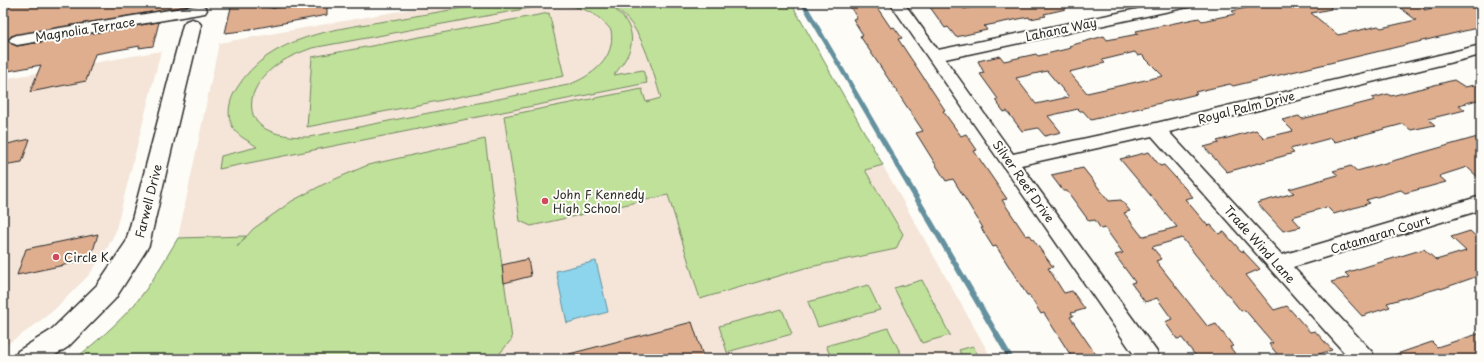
<svg xmlns="http://www.w3.org/2000/svg" width="1484" height="362" font-family="'Playpen Sans',sans-serif">
<style>
.built{fill:#f4e5d8}
.green{fill:#bfe19a;stroke:#758662;fill-rule:evenodd}
.water{fill:#8cd5ed;stroke:#65919f}
.lines{fill:none;stroke-linecap:round;stroke-linejoin:round}
.stream-far1{stroke:#65919f;stroke-width:4.5}
.stream{stroke:#65919f;stroke-width:5.5}
.building{fill:#deae8f;stroke:#2b2b2b;fill-rule:evenodd}
.minor-casing{stroke:#2b2b2b;stroke-width:3}
.tertiary-casing{stroke:#2b2b2b;stroke-width:3}
.minor{fill:#fdfcf7;fill-rule:evenodd}
.tertiary{fill:#fdfcf7;fill-rule:evenodd}
.poi-dot{fill:#d1495b;stroke:#fdfcf7;stroke-width:1.5}
.labels{text-anchor:middle;dominant-baseline:central;stroke-width:4;stroke-linejoin:round;paint-order:stroke}
.street-label{font-size:12px;fill:#2b2b2b;stroke:#fdfcf7}
.poi-label{font-size:12px;fill:#2b2b2b;stroke:#fdfcf7;text-anchor:start}
</style>
<rect width="100%" height="100%" fill="#fdfcf7"/>
<filter id="ink" filterUnits="userSpaceOnUse"><feTurbulence type="fractalNoise" baseFrequency=".025" numOctaves="2"/><feDisplacementMap in="SourceGraphic" scale="8" xChannelSelector="R" yChannelSelector="G"/><feConvolveMatrix kernelMatrix="1 2 1 2 8 2 1 2 1" color-interpolation-filters="sRGB"/></filter>
<g filter="url(#ink)">
<g class="built">
<polygon points="445,3 791,3 992,359 75,359 105,334 134,304 154,278 178,238 219,43"/>
<polygon points="161,51 115,233 104,254 88,276 55,309 31,328 3,347 3,79"/>
</g>
<g class="green">
<path d="M491 3H791L883 165 865 170 903 234 896 249 805 268 700 299 668 195 531 226 520 221 504 116 642 89 646 102 661 98C652 69 642 24 614 8 616 11 620 14 623 17 640 39 629 56 614 75L643 70 647 83 219 169 221 156 257 147C251 142 243 139 237 133 225 120 228 101 237 88 269 35 337 29 392 20 425 14 458 9 491 3ZM546 5C574 4 593 8 611 30 616 59 592 76 568 85L309 137C284 137 247 133 252 99 254 87 264 75 274 67 285 58 299 53 312 48Z"/>
<polygon points="549,13 564,76 307,127 312,57"/>
<path d="M485 139 512 339 495 359H75C96 342 116 325 134 305 151 285 164 261 178 238L246 236 237 247 253 229 292 201 326 183 368 165Z"/>
<polygon points="922,280 950,335 922,343 894,288"/>
<polygon points="868,285 880,310 818,327 808,302"/>
<polygon points="782,309 792,334 727,352 719,326"/>
<polygon points="888,328 901,354 884,359 832,359 826,346"/>
<polygon points="973,346 980,359 963,359 959,350"/>
</g>
<polygon class="water" points="596,261 608,312 567,323 556,271"/>
<g class="lines">
<polyline class="stream-far1" points="803,3 897,164"/>
<polyline class="stream" points="896,163 1011,359"/>
</g>
<g class="building">
<polygon points="3,3 187,3 187,6 11,36 8,41 17,46 159,22 153,46 139,48 140,46 95,54 86,81 30,92 41,65 3,72"/>
<polygon points="232,3 265,3 268,7 273,8 280,7 283,3 327,3 327,15 251,29 251,30 225,33"/>
<polygon points="848,3 874,3 891,28 894,27 902,38 898,39 945,110 943,111 961,136 966,134 977,150 974,151 1007,199 1002,200 1026,236 1030,235 1053,267 1048,268 1064,293 1072,291 1085,309 1071,313 1073,316 1070,317 1099,359 1073,359 1044,313 1041,314 1029,295 1027,295 996,246 993,247 981,228 983,228 953,179 946,181 916,133 923,131 860,36 863,35 853,19 857,18"/>
<polygon points="927,3 959,3 964,9 992,3 1066,3 1066,9 1044,14 1046,16 1030,19 1029,17 984,26 987,30 956,37 948,27 945,28"/>
<path d="M1282 3H1330L1331 9 1311 13 1338 35 1378 26 1381 28 1416 20 1394 3H1424V10L1453 3H1481V27L1233 86 1230 84 1195 92 1197 94 1091 120 1083 111H1080L1078 109 1048 116 1061 132 1045 136 1038 128 1022 131 1007 111 1004 112 995 100 998 99 980 74 984 73 978 61 1000 56 1004 61 1036 54 1038 56 1071 48 1069 46 1104 36 1107 40 1138 34 1136 31 1199 18 1202 21 1235 14 1232 11 1263 4 1266 6ZM1135 52 1138 56 1142 55 1163 76 1087 93 1069 72 1105 63 1102 60ZM1047 71 1069 97 1036 104 1016 78Z"/>
<polygon points="1454,80 1465,87 1475,85 1481,89 1481,99 1459,105 1465,110 1428,119 1435,125 1411,130 1403,124 1335,142 1331,138 1290,149 1294,153 1227,172 1204,147 1219,143 1217,141 1256,130 1264,138 1293,131 1282,120 1299,116 1302,119 1375,100 1372,98 1388,94 1391,96"/>
<polygon points="1481,136 1481,180 1467,167 1439,176 1446,182 1428,187 1405,193 1401,190 1366,200 1370,203 1334,214 1327,207 1292,217 1301,227 1283,231 1257,203 1294,193 1289,189 1338,175 1333,171 1351,166 1357,171"/>
<polygon points="30,139 22,162 3,165 3,145"/>
<polygon points="1149,152 1160,166 1164,165 1193,197 1185,199 1208,226 1211,225 1219,234 1224,232 1241,251 1243,251 1260,269 1246,275 1274,310 1287,306 1310,332 1315,331 1332,350 1319,354 1323,359 1281,359 1269,344 1273,343 1245,310 1241,311 1182,238 1152,247 1162,259 1156,261 1208,327 1216,324 1233,346 1230,347 1239,359 1198,359 1182,338 1177,339 1165,322 1172,319 1157,298 1145,302 1131,283 1135,282 1115,255 1123,253 1105,228 1101,229 1095,220 1089,221 1067,191 1063,191 1051,175 1083,168 1109,201 1121,200 1130,211 1124,213 1141,235 1144,236 1177,227 1120,159"/>
<polygon points="1470,231 1481,241 1481,275 1441,289 1440,288 1387,303 1390,307 1362,316 1331,282 1349,277 1345,273 1424,249 1436,260 1466,251 1451,237"/>
<polygon points="98,234 92,254 90,255 88,260 17,275 26,249"/>
<polygon points="528,259 531,276 504,283 502,265"/>
<polygon points="692,322 704,359 569,359 569,354"/>
<polygon points="1481,333 1481,359 1389,359 1388,357 1432,342 1437,347"/>
</g>
<g class="lines">
<defs>
<g id="minor">
<polygon points="266,3 282,3 280,6 273,7 268,6"/>
<polygon points="890,3 904,3 938,50 1167,3 1195,3 1193,6 1188,7 945,59 1013,154 1156,123 1481,45 1481,55 1169,132 1282,255 1481,196 1481,210 1293,267 1372,352 1375,359 1350,359 1152,136 1021,165 1157,352 1160,359 1137,359"/>
<polygon points="200,5 205,7 207,10 205,13 17,45 12,43 9,40 12,37 17,35"/>
</g>
<polygon id="tertiary" points="192,19 198,21 201,25 149,245 145,252 115,299 68,347 49,359 14,359 18,351 50,331 97,285 126,242 183,25 186,21"/>
</defs>
<use href="#minor" class="minor-casing"/>
<use href="#tertiary" class="tertiary-casing"/>
<use href="#minor" class="minor"/>
<use href="#tertiary" class="tertiary"/>
</g>
</g>
<g class="poi-dot">
<circle cx="545" cy="201" r="4"/>
<circle cx="56" cy="257" r="4"/>
</g>
<g class="labels">
<g class="street-label">
<text transform="translate(85 29) rotate(-9)">Magnolia Terrace</text>
<text transform="translate(1061 29) rotate(-12)">Lahana Way</text>
<text transform="translate(1246 107) rotate(-14)">Royal Palm Drive</text>
<text transform="translate(1024 181) rotate(55)">Silver Reef Drive</text>
<text transform="translate(148 201) rotate(-76)">Farwell Drive</text>
<text transform="translate(1380 234) rotate(-17)">Catamaran Court</text>
<text transform="translate(1260 244) rotate(48)">Trade Wind Lane</text>
</g>
<g class="poi-label">
<text x="553" y="194">John F Kennedy<tspan x="553" dy="14">High School</tspan></text>
<text x="64" y="257">Circle K</text>
</g>
</g>
<rect width="1484" height="362" fill="none" stroke="#fdfcf7" stroke-width="16"/>
<rect x="8" y="8" width="1468" height="346" fill="none" stroke="#2b2b2b" stroke-width="1.5" filter="url(#ink)"/>
</svg>
